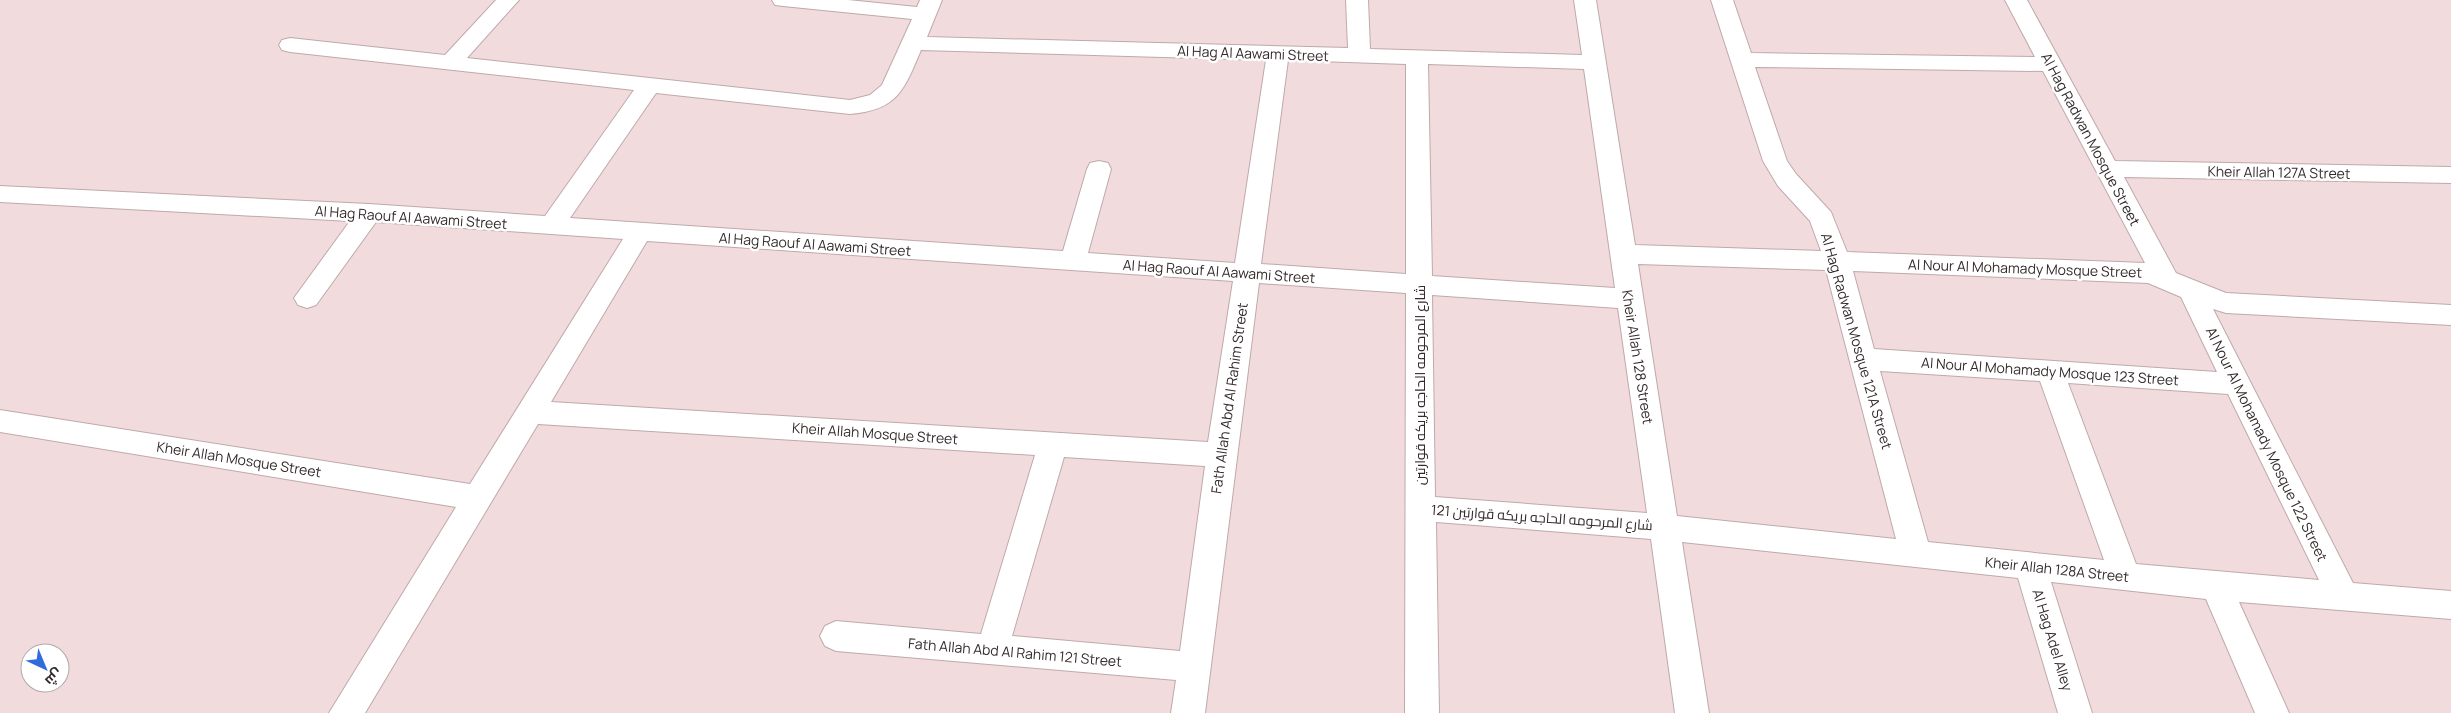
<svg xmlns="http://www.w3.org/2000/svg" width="2451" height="713" font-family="Manrope,Cairo,sans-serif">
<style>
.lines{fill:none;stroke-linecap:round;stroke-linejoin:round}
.street-casing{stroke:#bfa9ab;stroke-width:2}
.street{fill:#fff;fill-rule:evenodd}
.labels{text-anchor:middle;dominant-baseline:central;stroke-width:5;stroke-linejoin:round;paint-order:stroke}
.street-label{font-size:14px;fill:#332a2b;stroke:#fff}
</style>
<rect width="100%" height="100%" fill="#f2dbdd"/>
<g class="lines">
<defs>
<path id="street" d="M496 0H519L467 58 850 100 870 95 882 85 912 19 783 6 775 5 772 0H848L917 7 920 0H942L927 37 1348 48 1346 0H1368L1370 49 1582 55 1574 0H1596L1635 245 1821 251 1810 221 1778 186 1763 161 1711 0H1733L1751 53 2035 57 2005 0H2027L2115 161 2451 167V183L2124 177 2176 273 2226 293 2451 305V325L2226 313 2213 309 2353 583 2451 591V619L2239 602 2289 713H2255L2206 599 2051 582 2092 713H2058L2018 578 1682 542 1709 713H1675L1651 539 1436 522 1439 713H1405L1406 293 1259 283 1205 713H1171L1176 680 836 651 825 646 820 636 825 626 836 621 981 634 1035 455 538 424 365 713H329L456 507 0 432V410L470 484 623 239 376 222 316 305 307 308 298 305 294 298 350 221 0 202V186L369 204 545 216 634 90 290 52 282 50 279 45 282 40 290 38 445 55ZM921 50 1266 60 1235 263 1088 253 1111 169 1108 163 1099 161 1090 163 1087 169 1063 251 570 218 656 93 850 114C898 110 904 90 921 50ZM1288 60 1406 64V274L1261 264ZM1428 64 1584 69 1615 288 1432 276ZM1755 67 2043 71 2145 263 1847 252 1831 212 1796 174 1787 161ZM647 241 1233 281 1208 442 551 402ZM1638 264 1826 270 1896 539 1677 516ZM1853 271 2148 283 2181 297 2217 372 1874 349ZM1432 295 1618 308 1647 513 1435 497ZM1880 371 2040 381 2104 560 1928 542ZM2068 383 2228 394 2319 580 2136 564ZM1064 457 1205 466 1180 651 1012 636Z"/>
</defs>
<use href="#street" class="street-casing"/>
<use href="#street" class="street"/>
</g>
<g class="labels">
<g class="street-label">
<text transform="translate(1253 53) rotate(2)">Al Hag Al Aawami Street</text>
<text transform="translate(2091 139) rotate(62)">Al Hag Radwan Mosque Street</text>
<text transform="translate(2279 172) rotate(1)">Kheir Allah 127A Street</text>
<text transform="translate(411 217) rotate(4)">Al Hag Raouf Al Aawami Street</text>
<text transform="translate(815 244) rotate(4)">Al Hag Raouf Al Aawami Street</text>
<text transform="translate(2025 268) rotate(2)">Al Nour Al Mohamady Mosque Street</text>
<text transform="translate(1219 271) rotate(4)">Al Hag Raouf Al Aawami Street</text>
<text transform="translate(1857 341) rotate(74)">Al Hag Radwan Mosque 121A Street</text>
<text transform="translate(1638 357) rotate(81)">Kheir Allah 128 Street</text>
<text transform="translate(2050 371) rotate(4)">Al Nour Al Mohamady Mosque 123 Street</text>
<text transform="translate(1419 385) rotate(-90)">شارع المرحومه الحاجه بريكه قوارتين</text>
<text transform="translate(1229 398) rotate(-82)">Fath Allah Abd Al Rahim Street</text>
<text transform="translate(875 433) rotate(4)">Kheir Allah Mosque Street</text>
<text transform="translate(2267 444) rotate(64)">Al Nour Al Mohamady Mosque 122 Street</text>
<text transform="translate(239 459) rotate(9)">Kheir Allah Mosque Street</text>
<text transform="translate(1542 517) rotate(4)">شارع المرحومه الحاجه بريكه قوارتين 121</text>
<text transform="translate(2057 569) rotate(6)">Kheir Allah 128A Street</text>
<text transform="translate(2053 640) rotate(73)">Al Hag Adel Alley</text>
<text transform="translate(1015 652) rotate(5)">Fath Allah Abd Al Rahim 121 Street</text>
</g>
</g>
<g transform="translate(45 668) rotate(136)"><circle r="24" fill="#ffffff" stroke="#adaaaa"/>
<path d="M0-4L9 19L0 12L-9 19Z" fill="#306cda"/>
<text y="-8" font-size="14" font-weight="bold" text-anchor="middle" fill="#332a2b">ش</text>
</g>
</svg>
